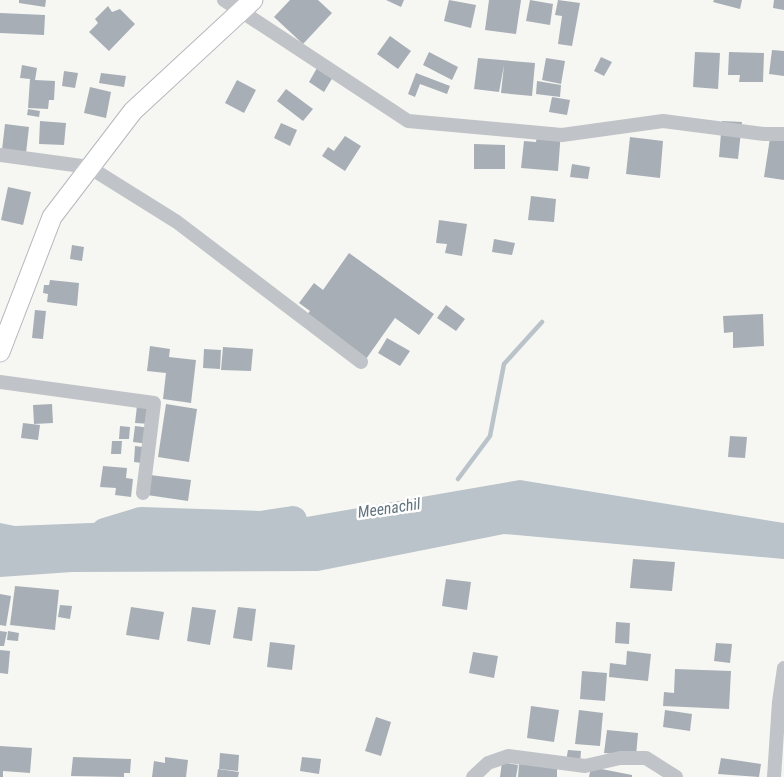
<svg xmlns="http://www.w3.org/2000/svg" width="784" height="777" font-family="'Roboto Condensed',sans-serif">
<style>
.water{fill:#bac3c9}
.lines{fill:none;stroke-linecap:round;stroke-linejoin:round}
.stream{stroke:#bac3c9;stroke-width:4.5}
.river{stroke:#bac3c9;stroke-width:28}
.building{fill:#a8aeb6}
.secondary-casing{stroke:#b4b8be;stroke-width:21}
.street{stroke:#c0c3c7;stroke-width:14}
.secondary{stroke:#fff;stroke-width:19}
.labels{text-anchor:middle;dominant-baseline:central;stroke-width:5;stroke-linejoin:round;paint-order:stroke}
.water-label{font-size:16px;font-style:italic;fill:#627480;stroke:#fff}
</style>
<rect width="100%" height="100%" fill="#f6f7f3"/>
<polygon class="water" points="520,480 784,523 784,559 504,534 318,571 72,572 0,577 0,523 15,526 141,521 260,525"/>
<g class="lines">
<polyline class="stream" points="458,479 490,436 504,364 542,322"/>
<polyline class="river" points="105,532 141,521 260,525 293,520"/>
</g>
<g class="building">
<polygon points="19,0 46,0 45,7 19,3"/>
<polygon points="290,0 318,0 332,13 303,44 274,17"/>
<polygon points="386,0 404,0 401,7"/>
<polygon points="449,0 476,5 471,28 444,21"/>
<polygon points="489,0 521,0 516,34 485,30"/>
<polygon points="530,0 553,4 550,25 526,21"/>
<polygon points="558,0 580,3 572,46 558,44 562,16 555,15"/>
<polygon points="714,0 742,0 740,9 713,2"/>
<polygon points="774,0 784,0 784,10 773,8"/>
<polygon points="108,6 112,12 120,9 135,24 109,51 89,32 98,23 95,19"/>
<polygon points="0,13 45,15 44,35 0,33"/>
<polygon points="390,36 411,51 398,69 377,54"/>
<polygon points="772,50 784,51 784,76 769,74"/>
<polygon points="429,52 458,67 452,80 423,65"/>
<polygon points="695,52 720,53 718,89 693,87"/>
<polygon points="729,52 764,53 763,82 739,82 740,75 728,75"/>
<polygon points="601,57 612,62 604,76 594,71"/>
<polygon points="478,58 535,63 532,96 501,93 504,65 499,92 474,89"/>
<polygon points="546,58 565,61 561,84 542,80"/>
<polygon points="22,65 37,68 35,80 55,81 54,100 49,100 48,109 28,108 30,79 20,78"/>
<polygon points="317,68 333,77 324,92 309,82"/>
<polygon points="64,71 78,73 75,88 62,86"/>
<polygon points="101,73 126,76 124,87 99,83"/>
<polygon points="416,73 450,86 447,94 420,84 415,97 408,94"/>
<polygon points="237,80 256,90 244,113 225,103"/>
<polygon points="537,81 561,85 560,97 536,94"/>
<polygon points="90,87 111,92 106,118 84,113"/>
<polygon points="286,89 313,109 303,121 277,101"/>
<polygon points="552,97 570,100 567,115 549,112"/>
<polygon points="28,109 40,111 39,117 27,115"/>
<polygon points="40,121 66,123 64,145 39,144"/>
<polygon points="722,121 742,122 738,159 719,157"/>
<polygon points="281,123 297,130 290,146 274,138"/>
<polygon points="5,124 29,127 26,153 2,150"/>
<polygon points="538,129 561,131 558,171 521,168 524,141 536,142"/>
<polygon points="345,136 361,146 345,171 322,156 328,147 334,151"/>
<polygon points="630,137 663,141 660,178 626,174"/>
<polygon points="770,138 784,140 784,180 764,177"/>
<polygon points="474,144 505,145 505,169 474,169"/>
<polygon points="572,164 590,167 588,179 570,177"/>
<polygon points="8,187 31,192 23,225 1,220"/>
<polygon points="531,196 556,199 554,222 528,220"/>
<polygon points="439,220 467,224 462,256 445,253 447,244 436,243"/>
<polygon points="494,239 515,243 512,255 492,252"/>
<polygon points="72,245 84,247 82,261 70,259"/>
<polygon points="349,253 434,314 419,335 395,318 366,359 306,316 310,311 299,303 314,283 323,290"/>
<polygon points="50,280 79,283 77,306 47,302 48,294 43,293 44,285 49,285"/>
<polygon points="446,305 465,319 456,331 437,318"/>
<polygon points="35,310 46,311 43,339 32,338"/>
<polygon points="763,314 764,346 733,348 733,332 724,333 723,316"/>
<polygon points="387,338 410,351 400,366 378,353"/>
<polygon points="150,346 170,349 169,357 196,360 191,403 163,399 166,373 147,371"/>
<polygon points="223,347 253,349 251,371 221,370"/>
<polygon points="204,349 221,350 220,369 203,368"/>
<polygon points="52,404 53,423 34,424 33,405"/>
<polygon points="166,404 197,409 189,462 158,457"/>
<polygon points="137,406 152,408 151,424 135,423"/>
<polygon points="23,423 40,425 38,440 21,438"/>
<polygon points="120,426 130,427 129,439 119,439"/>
<polygon points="135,426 151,428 149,444 133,442"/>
<polygon points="730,436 747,437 745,458 728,457"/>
<polygon points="112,441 122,441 121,454 111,454"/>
<polygon points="135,446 143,447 142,463 134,462"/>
<polygon points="103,466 127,468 126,478 133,479 131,497 115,495 116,488 100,487"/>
<polygon points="150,475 191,480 188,501 147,495"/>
<polygon points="633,559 675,562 672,591 630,588"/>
<polygon points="446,579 471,582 467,610 442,606"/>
<polygon points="15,586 59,590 55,630 10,625"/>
<polygon points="0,594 11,596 6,626 0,625"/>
<polygon points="60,605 72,606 70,619 58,617"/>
<polygon points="131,607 164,612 159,640 126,635"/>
<polygon points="192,607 216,610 210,645 187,641"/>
<polygon points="238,607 256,609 252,641 233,638"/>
<polygon points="616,622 630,623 629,644 615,643"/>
<polygon points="0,631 7,632 4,646 0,646"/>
<polygon points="8,631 19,633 18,641 7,640"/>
<polygon points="270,642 295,645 292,670 267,667"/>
<polygon points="716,643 732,644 730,663 714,661"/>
<polygon points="0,650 10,651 8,674 0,673"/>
<polygon points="627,651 651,654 648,681 609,677 610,663 626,665"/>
<polygon points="473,652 498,656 494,678 469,673"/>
<polygon points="675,669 731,671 729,709 663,706 664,692 674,693"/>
<polygon points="582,671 607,673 605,701 580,699"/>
<polygon points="531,706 559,710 554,742 527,738"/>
<polygon points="579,710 603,713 600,746 575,744"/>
<polygon points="665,710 692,714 690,731 663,727"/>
<polygon points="376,717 391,722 381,756 365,751"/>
<polygon points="607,730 638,733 636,756 604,753"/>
<polygon points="0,746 32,748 30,773 3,771 3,777 0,777"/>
<polygon points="568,750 581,751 580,763 566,761"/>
<polygon points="220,753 239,755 238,771 219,769"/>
<polygon points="73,757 131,759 130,773 124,773 124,777 71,776"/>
<polygon points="165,757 188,760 186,777 152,777 154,761 165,763"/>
<polygon points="302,757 321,759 319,774 300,771"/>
<polygon points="721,758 761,764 759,777 718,774"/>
<polygon points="502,762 518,765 516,777 500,777"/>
<polygon points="519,764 557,768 557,777 518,777"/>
<polygon points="591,767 632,775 632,777 589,777"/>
<polygon points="218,769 239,772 238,777 217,777"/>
</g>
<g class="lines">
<defs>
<polyline id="secondary" points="0,352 52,217 133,111 253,0"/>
</defs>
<use href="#secondary" class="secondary-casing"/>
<g class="street">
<polyline points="224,0 408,121 562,135 663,121 764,134 784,134"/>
<polyline points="1,155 89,167 177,222 361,362"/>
<polyline points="0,382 154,403 143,493"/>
<polyline points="473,777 488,763 508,756 585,766 620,758 646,758 676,777"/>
<polyline points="774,777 779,702 784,668"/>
</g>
<use href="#secondary" class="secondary"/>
</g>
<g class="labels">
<g class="water-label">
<text transform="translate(389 508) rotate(-8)">Meenachil</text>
</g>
</g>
</svg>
